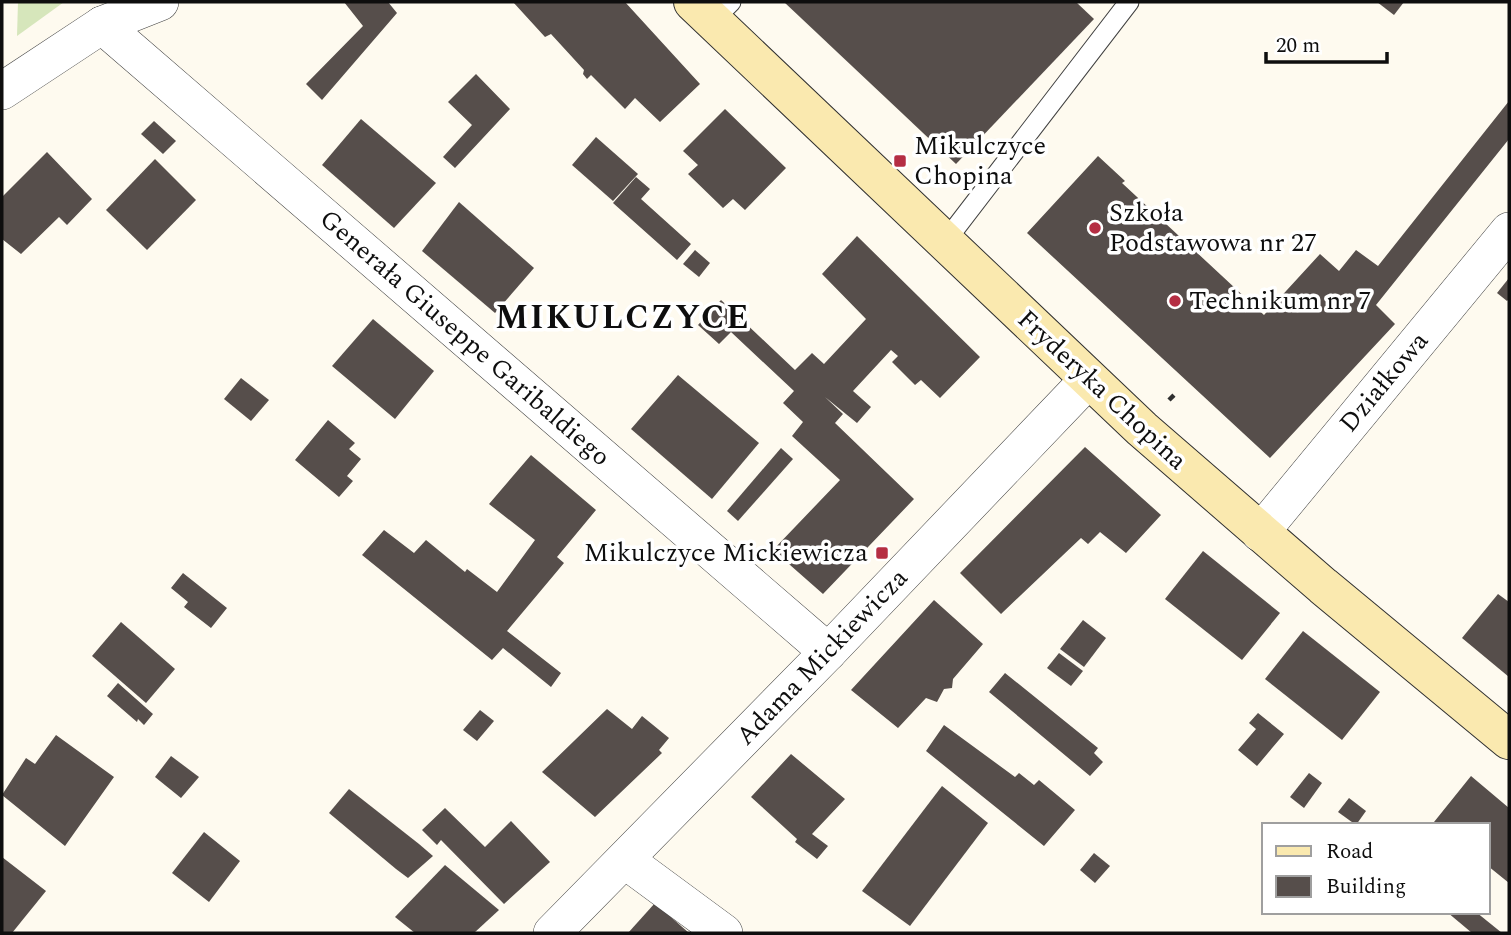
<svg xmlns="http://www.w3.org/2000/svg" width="1511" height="935" font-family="Spectral,serif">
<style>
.green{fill:#d6e6bb}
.building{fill:#564e4b}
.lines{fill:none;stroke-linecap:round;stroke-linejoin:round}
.lane-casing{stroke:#414141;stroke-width:21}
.street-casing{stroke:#414141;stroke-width:38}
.secondary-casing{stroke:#303030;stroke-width:40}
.path{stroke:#303030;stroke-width:4.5;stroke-dasharray:7 3.5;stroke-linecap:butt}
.lane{stroke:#fff;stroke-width:19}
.street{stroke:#fff;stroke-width:37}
.secondary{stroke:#fae9af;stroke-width:38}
.poi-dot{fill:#b52e43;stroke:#fff;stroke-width:2.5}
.labels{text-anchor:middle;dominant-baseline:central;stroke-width:7;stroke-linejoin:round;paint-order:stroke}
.poi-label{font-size:26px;fill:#0e0e0e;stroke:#fff;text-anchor:start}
.street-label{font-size:26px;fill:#0e0e0e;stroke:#fff}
.district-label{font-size:33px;font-weight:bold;letter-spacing:2px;fill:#0e0e0e;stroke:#fff}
</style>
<rect width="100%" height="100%" fill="#fefaef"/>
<polygon class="green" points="18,2 64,2 17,36"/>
<g class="building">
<polygon points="344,2 388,2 397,13 322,100 306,84 363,26"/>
<polygon points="513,2 625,2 700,84 660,122 635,98 625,109 591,75 587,79 583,74 584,70 551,34 545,37"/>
<polygon points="784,2 1076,2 1094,19 956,164"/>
<polygon points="1377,2 1404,2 1394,15"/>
<polygon points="476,74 510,109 455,168 443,157 472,125 448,102"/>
<polygon points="1509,101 1509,139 1376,305 1395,324 1270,458 1027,233 1098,156 1125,181 1122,183 1264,315 1320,254 1339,271 1356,250 1378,266"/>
<polygon points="725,109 786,168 745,210 733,199 723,208 688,174 698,165 683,151"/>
<polygon points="361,119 436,183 394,228 322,165"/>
<polygon points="154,121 176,141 163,154 141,134"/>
<polygon points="596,137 638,174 613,201 572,165"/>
<polygon points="47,152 92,199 67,225 59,217 21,254 2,239 2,197"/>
<polygon points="155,159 196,200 147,250 106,210"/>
<polygon points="636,177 650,189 641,199 691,244 677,260 613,203"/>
<polygon points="459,202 534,268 495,313 422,251"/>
<polygon points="857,236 980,357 940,398 921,380 915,385 892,362 898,356 891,350 853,391 871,407 857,423 825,397 843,414 835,423 914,499 823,594 773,550 840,480 792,436 803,422 783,403 794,391 731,332 719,344 698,325 721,300 795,370 812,353 824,364 866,319 822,274"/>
<polygon points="695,250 710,263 699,277 683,264"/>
<polygon points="1509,278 1509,299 1507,301 1497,293"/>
<polygon points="373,319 434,371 395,419 332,366"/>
<polygon points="678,375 759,443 712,499 631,429"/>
<polygon points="241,378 269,400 251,421 224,399"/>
<polygon points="328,420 355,443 349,449 361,459 347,476 353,481 339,497 295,460"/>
<polygon points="1085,447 1161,515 1126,553 1100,532 1088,544 1081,538 1001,614 960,573"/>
<polygon points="781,448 793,459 738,521 727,511"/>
<polygon points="531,455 596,510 557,557 564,563 507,631 561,673 551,687 503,648 492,660 362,555 384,530 414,553 426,540 465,572 467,569 497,592 535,540 489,504"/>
<polygon points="1203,551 1280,613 1242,660 1165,599"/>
<polygon points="183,573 227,608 211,628 184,607 188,602 171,588"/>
<polygon points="1498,594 1509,602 1509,677 1462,638"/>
<polygon points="934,600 983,644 953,679 952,688 944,689 937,702 926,698 898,728 851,690"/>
<polygon points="1083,620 1106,638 1084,667 1060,649"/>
<polygon points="121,622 175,669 146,703 92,656"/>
<polygon points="1303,631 1380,692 1342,740 1265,679"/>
<polygon points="1059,653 1083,671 1071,686 1047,668"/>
<polygon points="1005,673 1098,748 1094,753 1103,762 1090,776 989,692"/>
<polygon points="118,683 153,714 144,725 138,719 137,722 107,696"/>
<polygon points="607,709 632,729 642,716 669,738 659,750 662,753 595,817 542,772"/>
<polygon points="480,710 494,721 477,741 463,730"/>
<polygon points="1258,713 1284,734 1257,766 1238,750 1256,729 1249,723"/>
<polygon points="944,725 1015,777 1019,773 1034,785 1039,780 1075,810 1044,846 926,751"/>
<polygon points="56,735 114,777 65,846 2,795 26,758 35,764"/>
<polygon points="791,754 845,799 812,834 828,846 817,859 795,842 797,839 751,797"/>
<polygon points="171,756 199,777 181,798 155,777"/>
<polygon points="1309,773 1322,783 1304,808 1290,797"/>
<polygon points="1471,776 1509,808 1509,883 1488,866 1488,825 1438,825 1434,822"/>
<polygon points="942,786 988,823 910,926 862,891"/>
<polygon points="349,789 419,844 433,856 408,878 396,869 329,813"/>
<polygon points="1349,798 1366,811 1356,825 1338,812"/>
<polygon points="445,808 485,847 511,821 550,862 504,904 441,840 437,845 422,830"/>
<polygon points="204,832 240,861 209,902 172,873"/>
<polygon points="1094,853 1110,866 1095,883 1080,870"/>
<polygon points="2,857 46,891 12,933 2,933"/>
<polygon points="445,865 499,910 474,933 415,933 395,917"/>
<polygon points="655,903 689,933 628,933"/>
<polygon points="1447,912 1476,912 1502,933 1472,933"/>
</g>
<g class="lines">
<defs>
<g id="lane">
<polyline points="712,21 731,2"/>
<polyline points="944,243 1129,2"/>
</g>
<g id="street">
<polyline points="102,25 828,652"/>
<polyline points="2,91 102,25 160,2"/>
<polyline points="1260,533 1509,231"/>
<polyline points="625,860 724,933"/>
<polyline points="552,933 828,652 1089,379"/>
</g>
<polyline id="secondary" points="693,2 1142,429 1323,586 1509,740"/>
</defs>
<use href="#lane" class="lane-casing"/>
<use href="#street" class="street-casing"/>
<use href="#secondary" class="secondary-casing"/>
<polyline class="path" points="1169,400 1176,393"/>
<use href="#lane" class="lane"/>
<use href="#street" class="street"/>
<use href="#secondary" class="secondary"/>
</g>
<g class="poi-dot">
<rect x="893" y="154" width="14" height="14" rx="3.5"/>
<circle cx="1095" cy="228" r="7"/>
<circle cx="1175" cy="301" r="7"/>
<rect x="875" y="546" width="14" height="14" rx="3.5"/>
</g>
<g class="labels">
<g class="poi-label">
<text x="914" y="146">Mikulczyce<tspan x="914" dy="30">Chopina</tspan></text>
<text x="1109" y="213">Szkoła<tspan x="1109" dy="30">Podstawowa nr 27</tspan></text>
<text x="1189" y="301">Technikum nr 7</text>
<text x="868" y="553" text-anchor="end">Mikulczyce Mickiewicza</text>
</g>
<g class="street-label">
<text transform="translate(465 338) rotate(41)">Generała Giuseppe Garibaldiego</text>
<text transform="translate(1384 382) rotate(-50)">Działkowa</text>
<text transform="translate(1102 390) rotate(43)">Fryderyka Chopina</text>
<text transform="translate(822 657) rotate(-46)">Adama Mickiewicza</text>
</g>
<g class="district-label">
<text x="623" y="318">MIKULCZYCE</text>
</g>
</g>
<rect width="1511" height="935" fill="none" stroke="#0e0e0e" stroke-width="7"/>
<rect x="1262" y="823" width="228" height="91" fill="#ffffff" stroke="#9f9f9f" stroke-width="2"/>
<rect x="1276" y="846" width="35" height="10" fill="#fae9af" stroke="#9f9f9f" stroke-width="2"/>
<text x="1326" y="858" font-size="21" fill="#0e0e0e">Road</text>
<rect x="1276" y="876" width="35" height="21" fill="#564e4b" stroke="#9f9f9f" stroke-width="2"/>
<text x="1326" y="893" font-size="21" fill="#0e0e0e">Building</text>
<path d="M1266 52v10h121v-10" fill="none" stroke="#0e0e0e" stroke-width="3.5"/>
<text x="1276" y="52" font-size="21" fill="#0e0e0e" stroke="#ffffff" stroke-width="5" paint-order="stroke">20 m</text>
</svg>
